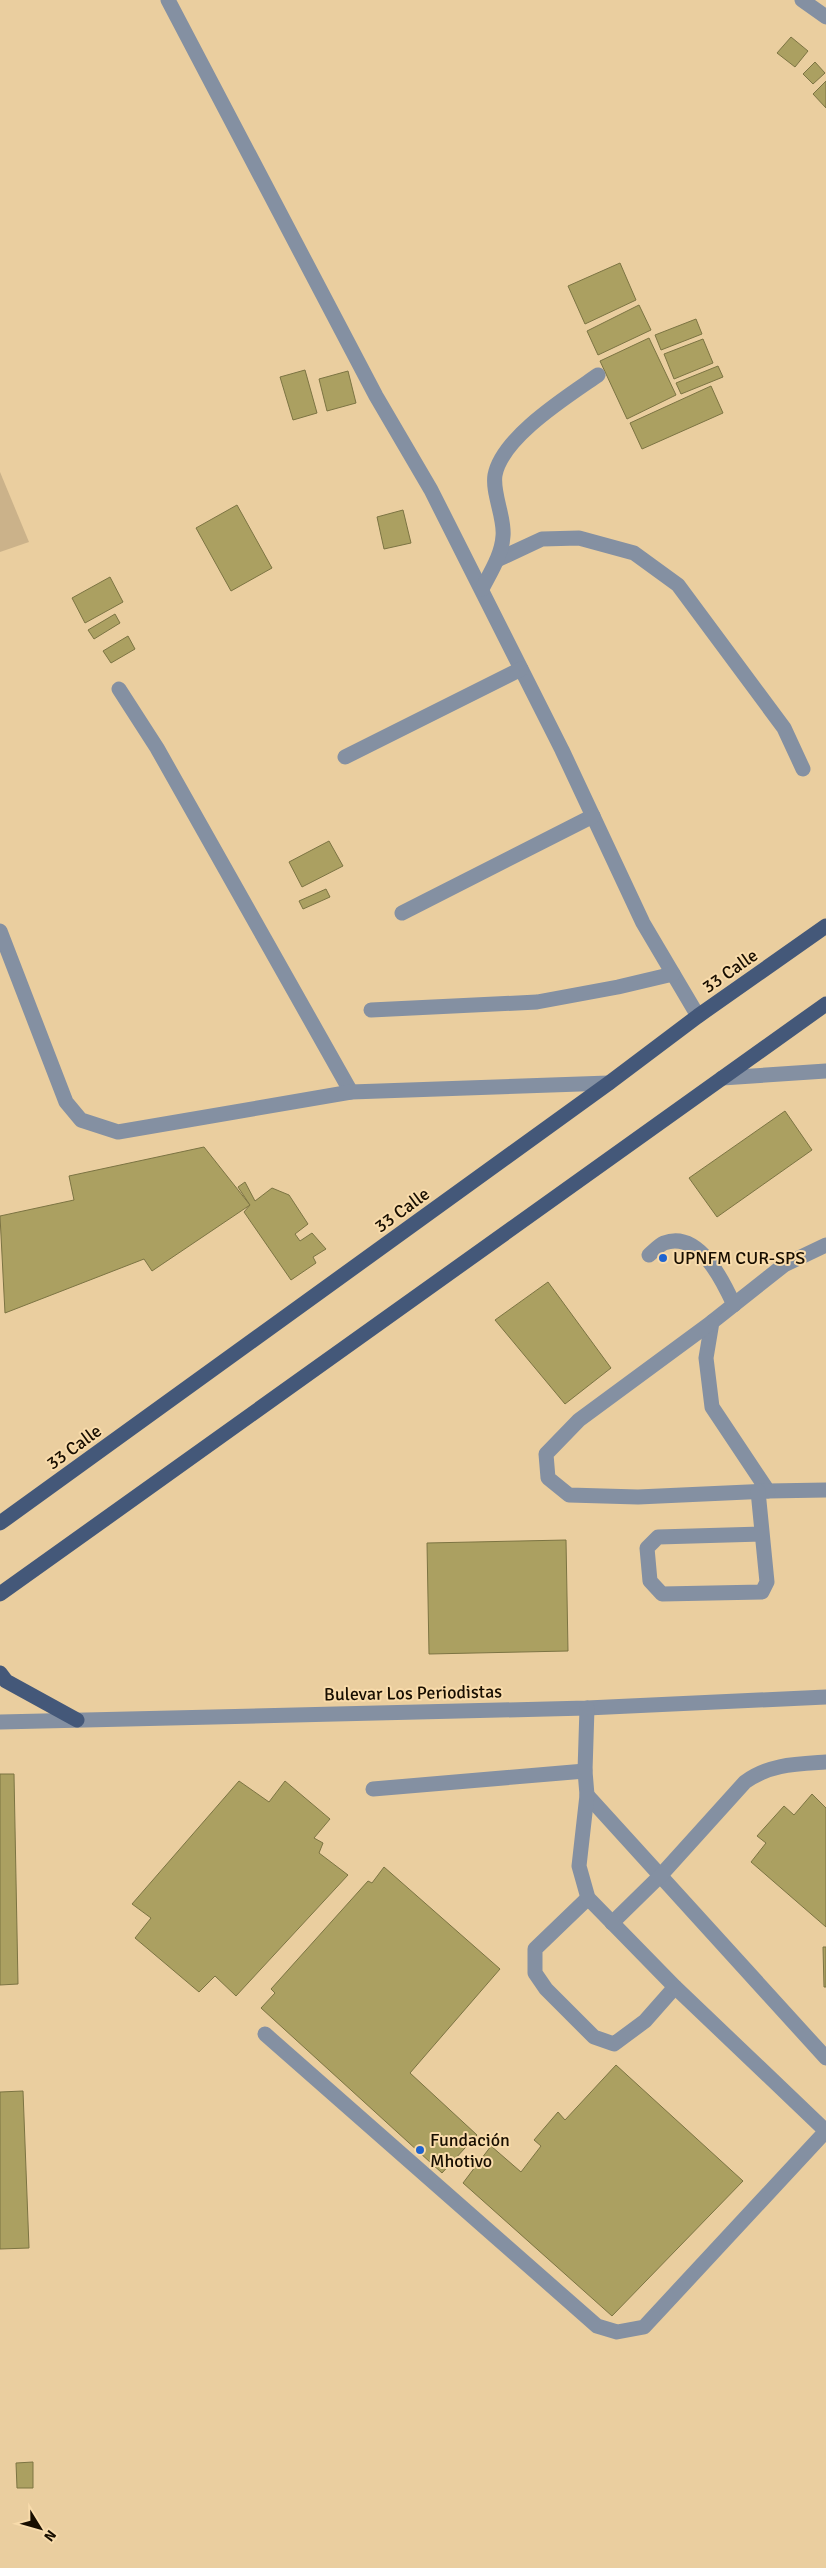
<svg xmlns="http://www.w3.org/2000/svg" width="826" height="2568" font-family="Signika,sans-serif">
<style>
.green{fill:#cbb28a}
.building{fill:#aba061;stroke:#7c7443}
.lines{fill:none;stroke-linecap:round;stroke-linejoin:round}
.minor{stroke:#8490a2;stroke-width:15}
.major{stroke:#445879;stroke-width:15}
.poi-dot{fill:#1f64d0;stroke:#f8dbab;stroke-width:2}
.labels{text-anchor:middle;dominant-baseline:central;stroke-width:4;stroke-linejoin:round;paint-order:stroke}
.street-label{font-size:18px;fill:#180e00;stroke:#f8dbab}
.poi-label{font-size:18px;fill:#180e00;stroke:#f8dbab;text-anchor:start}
</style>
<rect width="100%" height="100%" fill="#eace9f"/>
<polygon class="green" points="0,472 29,542 0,552"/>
<g class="building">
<polygon points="791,37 808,51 795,67 777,53"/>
<polygon points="815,62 825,73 813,84 803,74"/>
<polygon points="826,81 826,108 813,94"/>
<polygon points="620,263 636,300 585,324 568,286"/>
<polygon points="639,305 651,330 598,355 587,331"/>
<polygon points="696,319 702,334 661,350 655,335"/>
<polygon points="649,338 676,395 627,419 600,361"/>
<polygon points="703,339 713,363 674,379 664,354"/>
<polygon points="718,366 723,377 681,394 676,383"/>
<polygon points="305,370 317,413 293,420 280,377"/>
<polygon points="348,371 356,403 327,411 319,379"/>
<polygon points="711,386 723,413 642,449 630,423"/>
<polygon points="237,505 272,568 231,591 196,528"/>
<polygon points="403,510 411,543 384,549 377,517"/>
<polygon points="110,577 123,602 85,623 72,598"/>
<polygon points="115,614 120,623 94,639 88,630"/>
<polygon points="128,636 135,649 111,663 103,651"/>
<polygon points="329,841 343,866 302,887 289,862"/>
<polygon points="326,889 330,897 303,909 299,901"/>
<polygon points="785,1111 812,1150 717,1217 689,1178"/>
<polygon points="204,1147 250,1205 152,1271 144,1259 5,1313 0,1216 74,1200 69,1176"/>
<polygon points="245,1182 255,1201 272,1188 289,1195 308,1224 295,1234 300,1241 312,1233 326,1249 313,1257 316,1263 291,1280 244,1212 250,1205 238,1187"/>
<polygon points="548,1282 611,1368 565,1404 495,1320"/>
<polygon points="566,1540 568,1651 429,1654 427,1543"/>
<polygon points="0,1774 14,1774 18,1984 0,1985"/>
<polygon points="239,1781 269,1802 285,1781 330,1819 314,1838 323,1843 319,1853 348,1875 236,1996 215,1976 199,1992 135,1938 151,1918 132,1904"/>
<polygon points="812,1794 826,1808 826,1927 751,1862 766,1843 757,1836 784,1806 794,1815"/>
<polygon points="384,1867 500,1969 410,2073 477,2135 442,2173 261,2008 275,1993 271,1989 368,1881 372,1883"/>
<polygon points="823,1947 826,1947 826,1987 824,1987"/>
<polygon points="616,2065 743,2181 612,2316 463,2183 491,2146 521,2172 541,2146 534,2140 558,2112 565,2120"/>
<polygon points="23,2091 29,2248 0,2249 0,2092"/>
<polygon points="33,2462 33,2488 17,2488 16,2463"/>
</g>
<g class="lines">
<g class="minor">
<polyline points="168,0 376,396 431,490 562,750 643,923 698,1016"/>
<polyline points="802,0 826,17"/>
<polyline points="497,560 542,539 579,538 634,553 678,585 784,728 803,769"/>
<path d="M482 589C490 573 502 555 503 536 505 518 492 493 495 475 502 437 568 396 598 375"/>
<polyline points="119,689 157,748 351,1092"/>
<polyline points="345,757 521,669"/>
<polyline points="402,913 593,816"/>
<polyline points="0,931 66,1102 81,1120 118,1132 351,1092 609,1083"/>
<polyline points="371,1010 537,1002 618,987 673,974"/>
<polyline points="722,1078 826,1071"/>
<polyline points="826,1245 784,1265 712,1322 706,1358 712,1407 768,1491 826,1490"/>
<path d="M649 1255C653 1252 659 1245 664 1243 699 1230 723 1281 734 1305"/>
<polyline points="712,1322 579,1420 546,1454 548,1478 569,1495 638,1497 768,1491"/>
<polyline points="758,1491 767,1582 762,1592 662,1594 650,1581 647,1548 658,1537 762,1534"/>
<polyline points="0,1722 587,1708 826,1697"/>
<polyline points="373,1789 585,1771"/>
<polyline points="587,1795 826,2058"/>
<polyline points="588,1898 535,1949 535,1973 546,1989 594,2037 614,2044 645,2021 675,1987"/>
<path d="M612 1923 661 1875 745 1782C770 1764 796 1764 826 1762"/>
<polyline points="265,2034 597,2326 617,2332 644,2327 826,2131 675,1987 588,1898 579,1866 587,1795 585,1771 587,1708"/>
</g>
<g class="major">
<polyline points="0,1523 609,1083 698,1016 826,926"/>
<polyline points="0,1594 826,1004"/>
<polyline points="0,1673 6,1681 77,1720"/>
</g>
</g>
<g class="poi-dot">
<circle cx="663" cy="1258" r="5"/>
<circle cx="420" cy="2150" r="5"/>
</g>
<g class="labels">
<g class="street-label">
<text transform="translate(730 971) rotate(-35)">33 Calle</text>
<text transform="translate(402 1210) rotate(-36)">33 Calle</text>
<text transform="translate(74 1447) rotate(-36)">33 Calle</text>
<text transform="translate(413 1693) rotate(-1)">Bulevar Los Periodistas</text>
</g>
<g class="poi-label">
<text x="673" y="1258">UPNFM CUR-SPS</text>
<text x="430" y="2140">Fundación<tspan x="430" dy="21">Mhotivo</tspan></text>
</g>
</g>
<g transform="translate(40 2528) rotate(127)" stroke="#f8dbab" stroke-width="4" paint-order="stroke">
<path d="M0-4L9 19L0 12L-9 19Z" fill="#180e00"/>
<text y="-8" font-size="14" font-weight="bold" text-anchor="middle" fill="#180e00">N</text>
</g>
</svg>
